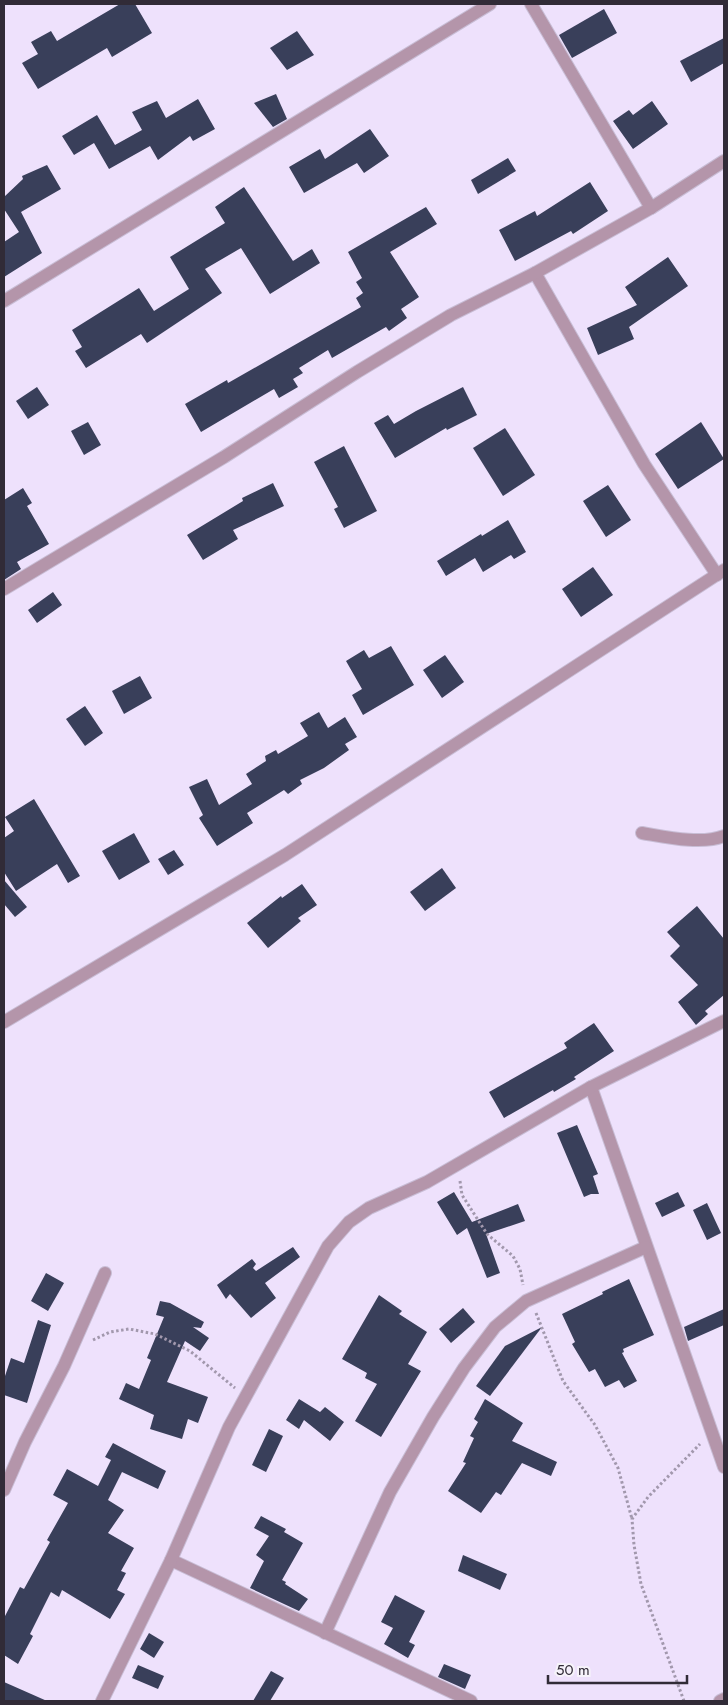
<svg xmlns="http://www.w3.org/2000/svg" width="728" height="1705" font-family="Jost,sans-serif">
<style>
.building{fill:#393f5a}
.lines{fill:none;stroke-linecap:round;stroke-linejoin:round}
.street-casing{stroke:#c8bdd5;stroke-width:14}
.path{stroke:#a298ad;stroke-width:3;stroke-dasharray:2.5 2.5;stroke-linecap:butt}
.street{stroke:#b495aa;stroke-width:12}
</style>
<rect width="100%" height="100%" fill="#eee1fc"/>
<g class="building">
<polygon points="120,4 135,4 152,33 112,57 107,48 38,89 22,63 38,54 31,42 51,31 57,41"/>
<polygon points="604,9 617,33 572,58 559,35"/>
<polygon points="297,31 314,55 287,70 270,48"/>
<polygon points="724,38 724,63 691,82 680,61"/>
<polygon points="276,94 287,119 273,127 254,103"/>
<polygon points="198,99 215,129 193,141 190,136 158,160 150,146 109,169 94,143 74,155 62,136 97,115 115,145 142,130 132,112 157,101 166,118"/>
<polygon points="652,101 668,124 633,149 613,121 629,110 633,115"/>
<polygon points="370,129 389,156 364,173 357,163 304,193 289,167 320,149 325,159"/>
<polygon points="508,158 516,171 478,194 471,180"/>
<polygon points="47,165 61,189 21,212 42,253 4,277 4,242 19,232 4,209 4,197 23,179 22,176"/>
<polygon points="590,182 608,211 573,234 571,231 515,261 499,230 535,211 537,216"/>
<polygon points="244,187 293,261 312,249 320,263 270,294 241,248 205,269 222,293 147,343 141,334 86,368 75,351 82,347 72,330 139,288 154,311 189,289 170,257 225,223 215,207"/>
<polygon points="426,207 437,224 390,252 419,297 401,309 407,318 389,331 386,327 332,358 328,350 299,368 303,373 293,379 298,387 279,398 274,389 201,432 185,404 227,380 228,383 361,307 356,298 363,293 356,282 362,278 348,252"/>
<polygon points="668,257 688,286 629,327 634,339 598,355 587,328 637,305 625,287"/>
<polygon points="37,387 49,405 28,419 16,401"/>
<polygon points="463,387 477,415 447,430 446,428 395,458 374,423 388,415 394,424 416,411"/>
<polygon points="88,422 101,445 84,455 71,431"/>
<polygon points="701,422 724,459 678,489 655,454"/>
<polygon points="505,428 535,475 503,496 473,448"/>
<polygon points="344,446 377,511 344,528 334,509 338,507 314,462"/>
<polygon points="273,483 284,506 233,530 238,539 203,560 187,535 243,501 242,498"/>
<polygon points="608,485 631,520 606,537 583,501"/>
<polygon points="23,488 32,503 27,506 49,544 17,562 21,569 4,580 4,500"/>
<polygon points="508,520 526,552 514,559 511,555 483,572 475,558 446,576 437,561 481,534 482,536"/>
<polygon points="593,567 613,595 581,617 562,589"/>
<polygon points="53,592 62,605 37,623 28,610"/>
<polygon points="391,646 414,685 363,715 352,695 362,689 346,661 364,650 369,658"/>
<polygon points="445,655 464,682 442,698 423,670"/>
<polygon points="140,676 152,698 124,714 112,691"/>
<polygon points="85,706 103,733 85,746 66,719"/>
<polygon points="319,712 328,728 345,717 357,737 345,744 349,750 324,768 300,780 302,784 288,794 284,790 247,813 253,823 217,846 199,818 203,815 189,787 207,779 219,805 252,784 246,774 266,761 265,756 276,750 278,754 308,736 300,723"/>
<polygon points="34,799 80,876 68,883 57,864 16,891 4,872 4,838 14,831 5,817"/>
<polygon points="134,833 150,862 119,880 102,851"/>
<polygon points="174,850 184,865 168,875 158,859"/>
<polygon points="442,868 456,888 425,911 410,892"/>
<polygon points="4,880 27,907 15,917 4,904"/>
<polygon points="302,884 317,905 298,918 301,921 268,948 247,923 281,896 282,898"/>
<polygon points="697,906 724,939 724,995 705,1011 708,1014 696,1025 678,1002 698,985 670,956 680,946 667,932"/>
<polygon points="594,1023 614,1051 574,1077 576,1079 554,1092 553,1090 504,1118 489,1092 567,1048 564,1043"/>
<polygon points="577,1125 598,1174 593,1176 599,1194 591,1194 584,1197 557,1133"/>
<polygon points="454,1192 472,1222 518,1204 525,1221 486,1234 500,1273 487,1278 467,1228 457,1235 437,1202"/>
<polygon points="678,1192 685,1206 662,1217 655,1203"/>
<polygon points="707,1203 721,1233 707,1240 693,1210"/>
<polygon points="293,1247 300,1257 265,1283 276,1298 251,1318 230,1294 226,1299 217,1285 252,1259 256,1264 253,1268 256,1271"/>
<polygon points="46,1273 64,1283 48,1311 31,1301"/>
<polygon points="629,1279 654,1335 623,1349 624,1352 622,1353 637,1381 624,1388 619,1380 605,1387 595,1369 589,1372 572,1344 575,1342 562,1314 603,1294 602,1292"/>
<polygon points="379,1295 402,1311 399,1314 427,1332 408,1364 421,1371 381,1437 355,1421 377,1384 365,1378 367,1373 342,1359"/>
<polygon points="160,1301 170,1303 204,1322 201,1328 193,1327 209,1338 200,1351 185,1341 167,1382 208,1397 198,1423 188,1419 182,1439 150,1429 154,1415 119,1399 126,1383 139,1389 151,1360 147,1358 164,1317 156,1315"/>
<polygon points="463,1308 475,1322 451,1343 439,1329"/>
<polygon points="724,1309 724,1325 688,1341 684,1327"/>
<polygon points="38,1320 51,1325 27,1403 4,1395 4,1379 11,1358 24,1363"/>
<polygon points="542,1327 490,1396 476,1386 505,1346"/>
<polygon points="299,1399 320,1412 325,1407 344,1422 330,1441 304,1420 299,1429 286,1420"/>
<polygon points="485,1399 523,1423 512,1441 557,1462 551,1476 522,1463 501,1495 496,1492 481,1513 448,1491 466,1463 463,1462 474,1438 470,1436 478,1422 474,1419"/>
<polygon points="269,1429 283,1436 266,1472 252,1465"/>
<polygon points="113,1443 166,1471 158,1489 122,1472 108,1500 124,1510 108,1533 134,1548 121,1571 126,1573 117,1590 125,1594 110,1619 62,1590 59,1597 51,1592 30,1634 33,1636 18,1664 4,1655 4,1618 20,1587 24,1589 50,1542 47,1540 68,1503 53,1495 67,1469 98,1486 111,1460 105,1457"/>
<polygon points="261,1516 286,1529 284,1532 303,1543 282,1580 286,1582 285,1584 308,1599 299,1611 250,1588 264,1561 256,1555 269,1536 254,1528"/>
<polygon points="463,1555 507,1574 500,1590 458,1571"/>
<polygon points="395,1595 425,1611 409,1642 415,1645 408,1658 384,1644 393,1628 381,1622"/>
<polygon points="149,1633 164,1642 154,1658 140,1649"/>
<polygon points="444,1664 471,1675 465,1689 438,1677"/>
<polygon points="138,1665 164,1676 158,1689 132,1678"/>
<polygon points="271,1671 284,1678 270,1701 253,1701"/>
<polygon points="4,1682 47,1701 4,1701"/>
</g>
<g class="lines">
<defs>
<g id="street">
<polyline points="531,4 651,208"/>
<polyline points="535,273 644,464 717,575"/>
<polyline points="4,301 490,4"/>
<polyline points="4,589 224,457 357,372 451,315 535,273 651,208 724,161"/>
<path d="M642 833C666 837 701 845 724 836"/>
<polyline points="4,1022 285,855 724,570"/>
<polyline points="591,1087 724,1467"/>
<polyline points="4,1490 25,1442 64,1366 105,1273"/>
<polyline points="171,1560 471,1701"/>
<polyline points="325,1633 390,1492 433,1417 464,1368 495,1327 526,1301 646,1247"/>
<polyline points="102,1701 171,1560 229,1427 328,1246 349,1222 369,1208 427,1182 591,1087 724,1021"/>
<polyline points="720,1701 724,1699"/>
</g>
</defs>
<use href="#street" class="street-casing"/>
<g class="path">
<polyline points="460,1181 462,1195 487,1234 513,1256 520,1269 523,1285"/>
<polyline points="536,1313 563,1381 595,1425 618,1468 632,1519"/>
<polyline points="93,1340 110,1332 129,1329 155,1334 190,1351 235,1388"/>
<polyline points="684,1701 641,1584 634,1545 632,1519 648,1497 700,1444"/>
</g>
<use href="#street" class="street"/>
</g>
<rect width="728" height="1705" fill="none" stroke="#312b37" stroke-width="10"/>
<path d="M548 1675v8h139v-8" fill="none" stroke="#312b37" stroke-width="2.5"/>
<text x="556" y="1675" font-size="15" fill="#312b37" stroke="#f6f3fa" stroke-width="4" paint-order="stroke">50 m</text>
</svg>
